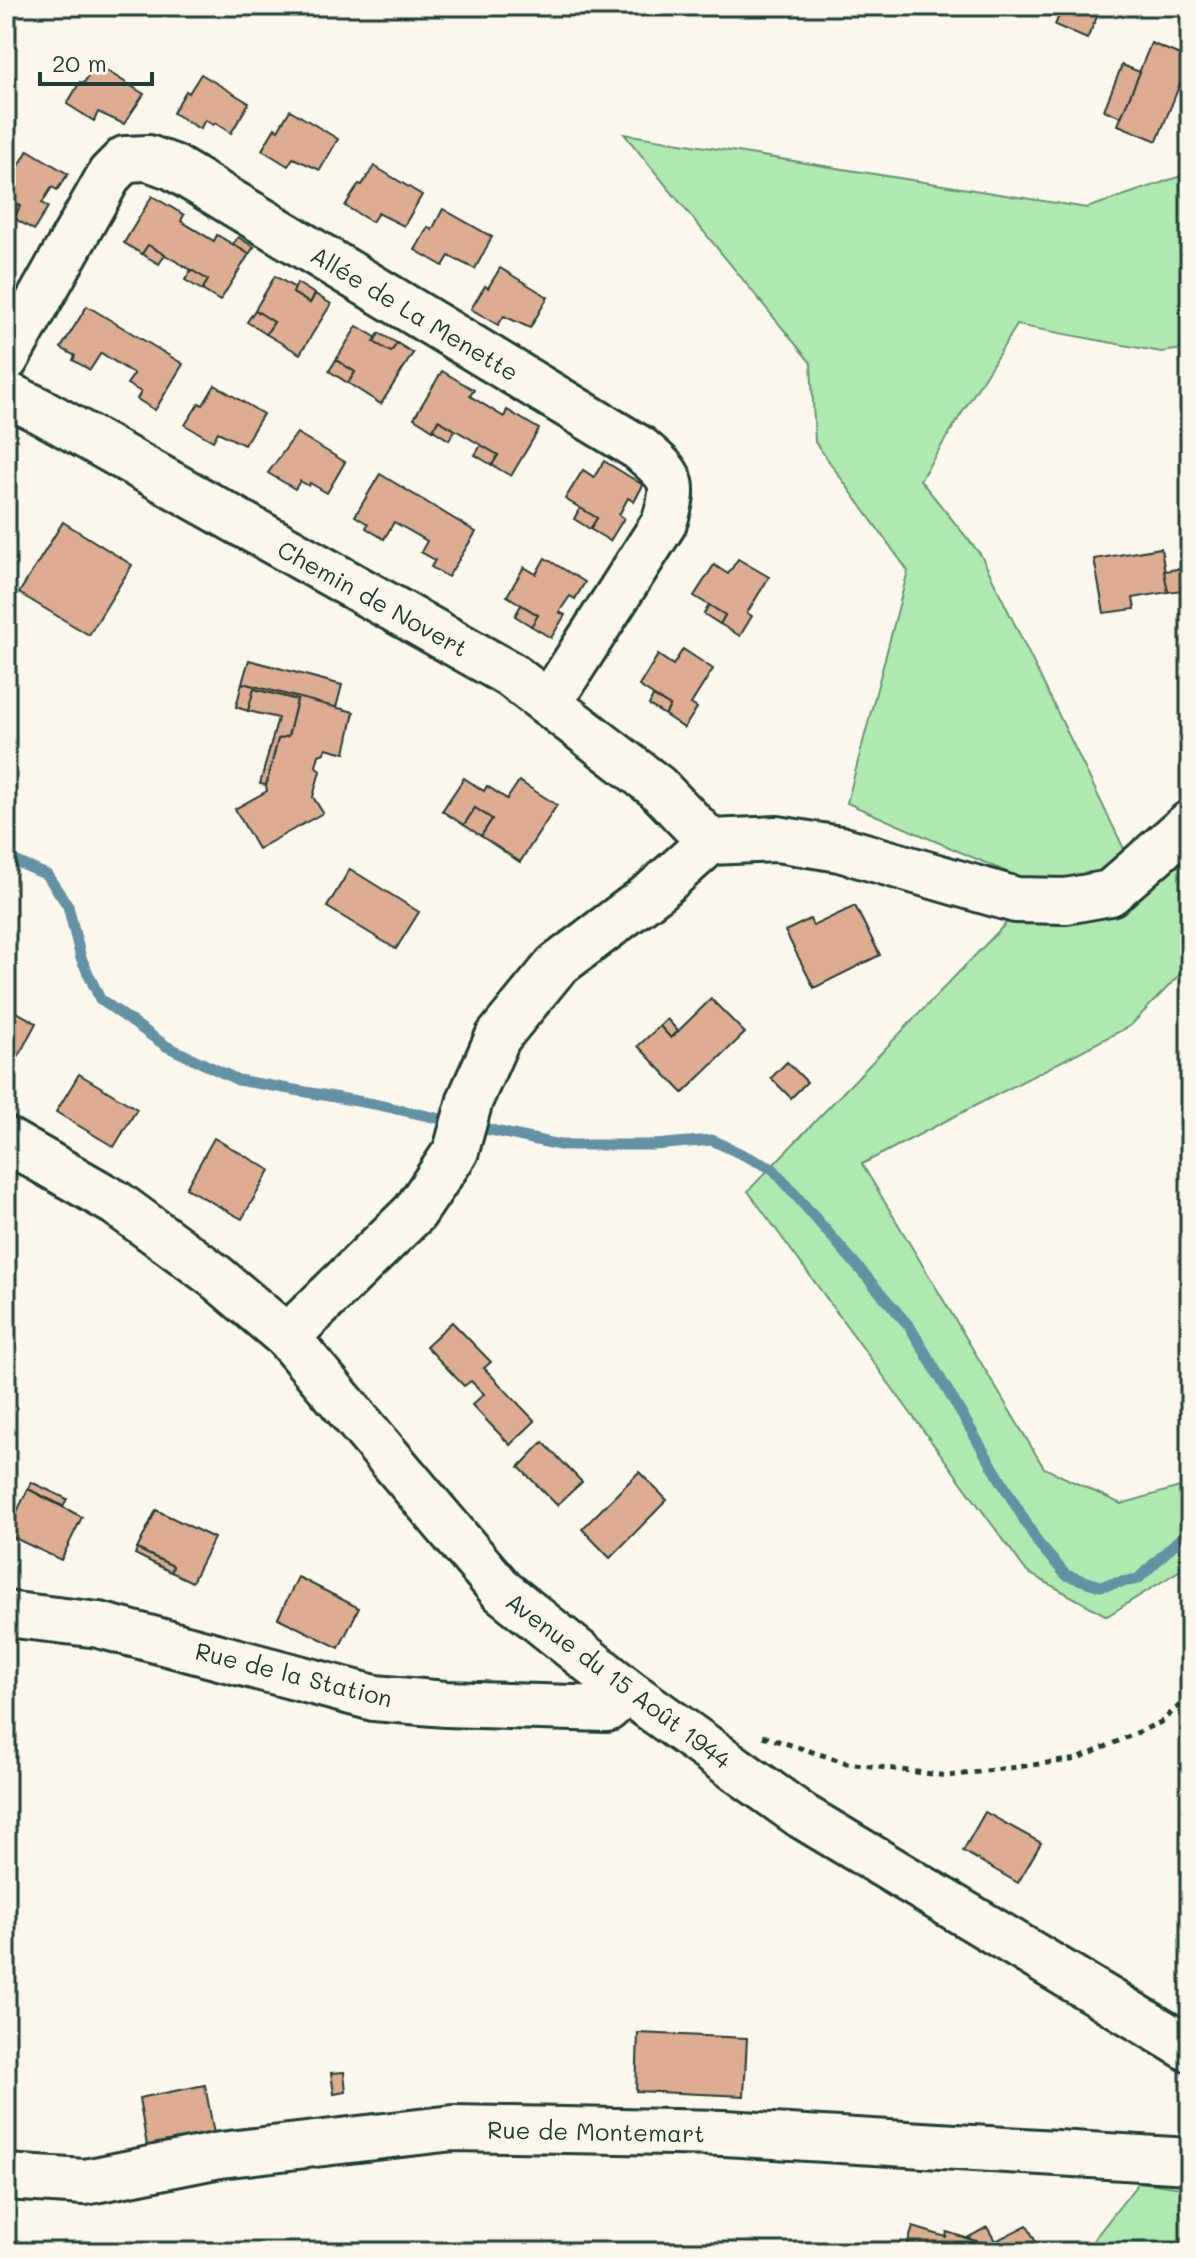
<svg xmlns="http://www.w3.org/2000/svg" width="1196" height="2258" font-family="Mali,sans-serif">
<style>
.green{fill:#aeeab0;stroke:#669472;stroke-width:2}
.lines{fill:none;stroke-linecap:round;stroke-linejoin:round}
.stream{stroke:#6492a5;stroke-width:11}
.building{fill:#deac90;stroke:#1f3d34;stroke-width:2}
.minor-casing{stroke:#1f3d34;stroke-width:50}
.secondary-casing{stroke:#1f3d34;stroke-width:50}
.path{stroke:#1f3d34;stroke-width:5;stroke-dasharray:6 6;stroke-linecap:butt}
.minor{stroke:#fbf7ec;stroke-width:44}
.secondary{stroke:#fbf7ec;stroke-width:44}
.labels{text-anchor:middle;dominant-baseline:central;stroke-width:6;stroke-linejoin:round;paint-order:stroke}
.street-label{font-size:24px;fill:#1f3d34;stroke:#fbf7ec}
</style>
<rect width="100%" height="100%" fill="#fbf7ec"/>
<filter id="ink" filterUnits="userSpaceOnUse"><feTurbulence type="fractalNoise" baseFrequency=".0125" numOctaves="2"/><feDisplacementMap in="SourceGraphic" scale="16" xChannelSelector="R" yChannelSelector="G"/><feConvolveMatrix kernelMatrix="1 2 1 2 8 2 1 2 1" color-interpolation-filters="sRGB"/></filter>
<g filter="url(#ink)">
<g class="green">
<polygon points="624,134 1087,208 1190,173 1190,348 1161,352 1017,325 920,480 981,555 1144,890 1190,851 1190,964 1130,1026 862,1164 1044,1468 1121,1504 1190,1484 1190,1564 1107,1616 1027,1572 748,1191 1041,887 847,803 908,571 815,442 811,363"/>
<polygon points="1139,2182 1190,2189 1190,2252 1084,2252"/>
</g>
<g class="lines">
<g class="stream">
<polyline points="6,857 47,875 68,906 81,958 100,999 166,1046 238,1080 374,1104 455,1122"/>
<polyline points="472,1126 560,1145 654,1145 712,1140 773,1169 910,1327 1038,1543 1066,1575 1100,1586 1138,1579 1190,1529"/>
</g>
</g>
<g class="building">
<polygon points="1063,6 1102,6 1087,39 1055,25"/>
<polygon points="1151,43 1190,59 1157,141 1118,125"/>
<polygon points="96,64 144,94 124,124 98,112 94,121 67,104 80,82 83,84"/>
<polygon points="1122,65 1140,72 1121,117 1104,110"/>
<polygon points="201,74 249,103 231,133 215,123 213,125 205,120 200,129 173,113 186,91 189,93"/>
<polygon points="290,110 338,139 320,170 293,158 288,166 262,150 275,128 278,130"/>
<polygon points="28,150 68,174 57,190 52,187 42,203 48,207 34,230 14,218 20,206 6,198 6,160 19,166"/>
<polygon points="374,166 422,195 404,226 378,213 372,222 345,206 359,184 362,185"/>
<polygon points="152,196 184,215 181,221 214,241 217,235 249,254 220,301 202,290 208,280 148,245 142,254 124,243"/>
<polygon points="6,198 20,206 14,218 6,213"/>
<polygon points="443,209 492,237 475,269 449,256 443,266 415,250 428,227 432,230"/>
<polygon points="238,237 254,247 249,254 233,244"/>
<polygon points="148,245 165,255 159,264 142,254"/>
<polygon points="500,268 548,297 530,328 504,316 498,325 471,309 485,286 488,288"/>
<polygon points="191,270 208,280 202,290 185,280"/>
<polygon points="275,276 295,288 293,293 310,303 315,294 331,304 300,354 266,334 274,322 255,310"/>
<polygon points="297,283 315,294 310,303 293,293"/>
<polygon points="87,306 183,364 155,410 137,399 141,392 127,384 134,374 101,353 90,370 73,360 75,356 61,348"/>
<polygon points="255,310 274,322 266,334 247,322"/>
<polygon points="357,326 377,338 374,342 391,352 397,343 413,353 381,404 348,383 355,372 336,360"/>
<polygon points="379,333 397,343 391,352 374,342"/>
<polygon points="336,360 355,372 348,383 329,371"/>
<polygon points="442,371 474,390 470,396 504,417 507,410 539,429 511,476 492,465 498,455 438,420 433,430 414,418"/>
<polygon points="215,385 263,414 244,445 218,432 213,441 185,425 199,403 203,405"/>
<polygon points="438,420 455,430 449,440 433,430"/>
<polygon points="297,433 345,462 327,493 310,483 309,486 300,481 295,489 268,473"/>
<polygon points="481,445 498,455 492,465 475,455"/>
<polygon points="604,461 643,485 634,502 628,498 619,515 624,518 610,541 590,529 597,518 565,499 583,470 594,477"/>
<polygon points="380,474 476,532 448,577 431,567 435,560 421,552 427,541 394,522 384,539 366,528 368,524 355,516"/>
<polygon points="580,508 597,518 590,529 574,519"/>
<polygon points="63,522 132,565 89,635 19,593"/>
<polygon points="1161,548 1168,592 1133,598 1135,609 1104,613 1094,559"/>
<polygon points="545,558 585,582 575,599 570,596 559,612 565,615 551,638 531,626 538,615 507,596 524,567 536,574"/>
<polygon points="738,559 769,577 747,613 752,616 740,636 720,624 725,615 694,596 714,565 728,574"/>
<polygon points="1190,567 1190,589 1168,592 1164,571"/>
<polygon points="521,605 538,615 531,626 515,616"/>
<polygon points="709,605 725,615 720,624 704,614"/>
<polygon points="683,649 713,669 691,704 697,708 684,728 665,715 670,706 639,686 658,655 673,665"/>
<polygon points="249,660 342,685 336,708 242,683"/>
<polygon points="242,683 354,712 345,753 326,748 324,753 319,755 316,766 320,771 313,797 323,813 258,849 235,809 267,791 266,785 278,739 288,736 297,700 254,689 248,711 236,707"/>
<polygon points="254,689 297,700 288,736 278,739 266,785 260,784 278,718 248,711"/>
<polygon points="653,696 670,706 665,715 649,705"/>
<polygon points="464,778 484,791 487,786 507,799 519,781 557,805 520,862 481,836 492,819 475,808 464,825 442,811"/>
<polygon points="475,808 492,819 481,836 464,825"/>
<polygon points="350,869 419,912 396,949 327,907"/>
<polygon points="855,906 880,955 814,988 785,931 810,919 813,926"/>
<polygon points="711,999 745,1033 683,1093 638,1046 660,1026 671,1038"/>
<polygon points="6,1006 36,1023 11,1070 6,1067"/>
<polygon points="667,1019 678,1031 671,1038 660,1026"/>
<polygon points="787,1062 807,1082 791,1098 771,1078"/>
<polygon points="79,1074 137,1109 114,1147 56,1112"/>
<polygon points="214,1138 270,1170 242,1219 186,1188"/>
<polygon points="452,1322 491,1362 484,1368 535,1421 510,1445 472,1405 484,1394 471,1381 464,1386 426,1346"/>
<polygon points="543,1442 582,1482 557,1505 519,1467"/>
<polygon points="639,1472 667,1500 610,1558 582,1529"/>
<polygon points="31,1482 67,1499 63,1506 28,1489"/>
<polygon points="28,1489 82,1517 61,1560 6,1534"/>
<polygon points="156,1510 214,1538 192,1582 171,1572 173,1566 137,1549"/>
<polygon points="137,1549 173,1566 171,1572 135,1554"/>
<polygon points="298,1577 359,1608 339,1648 278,1618"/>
<polygon points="985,1812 1041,1843 1018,1883 963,1851"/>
<polygon points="638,2033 747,2038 744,2096 636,2091"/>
<polygon points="344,2072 346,2092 334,2094 331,2073"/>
<polygon points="205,2085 214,2134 147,2146 139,2098"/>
<polygon points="1027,2225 1041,2252 905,2252 913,2227 946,2237 947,2232 988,2245"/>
<polygon points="987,2227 995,2241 988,2245 967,2238"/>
</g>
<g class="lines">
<defs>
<g id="minor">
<path d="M6 359 110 174 125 159 148 158 173 167 639 448C672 476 678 480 664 523L549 703"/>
<polyline points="6,394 43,412 511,675 657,787 710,842"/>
<polyline points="287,1337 415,1212 456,1151 470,1100 498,1037 556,966 654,892 710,842 777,839 840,849 1016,900 1066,901 1110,893 1190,823"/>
<polyline points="6,1614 99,1625 374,1698 446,1704 607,1709 627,1691"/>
<polyline points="6,2177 85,2182 220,2155 453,2128 725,2133 1190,2161"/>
</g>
<polyline id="secondary" points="6,1140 116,1203 215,1276 287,1337 502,1591 627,1691 802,1816 1190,2049"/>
</defs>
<use href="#minor" class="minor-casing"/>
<use href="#secondary" class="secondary-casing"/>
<polyline class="path" points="763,1736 847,1763 948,1776 1078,1759 1161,1722 1190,1696"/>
<use href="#minor" class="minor"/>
<use href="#secondary" class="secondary"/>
</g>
</g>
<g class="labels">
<g class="street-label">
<text transform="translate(415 313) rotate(31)">Allée de La Menette</text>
<text transform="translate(373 598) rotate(29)">Chemin de Novert</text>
<text transform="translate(294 1674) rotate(14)">Rue de la Station</text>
<text transform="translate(619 1680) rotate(37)">Avenue du 15 Août 1944</text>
<text transform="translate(596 2131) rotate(1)">Rue de Montemart</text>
</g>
</g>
<rect width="1196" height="2258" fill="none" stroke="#fbf7ec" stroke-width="32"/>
<rect x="16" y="16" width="1164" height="2226" fill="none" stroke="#1f3d34" stroke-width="3" filter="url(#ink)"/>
<path d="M40 72v12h112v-12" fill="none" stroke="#1f3d34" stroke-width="4"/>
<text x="52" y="72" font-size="24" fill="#1f3d34" stroke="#fbf7ec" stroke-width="6" paint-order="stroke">20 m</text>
</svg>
